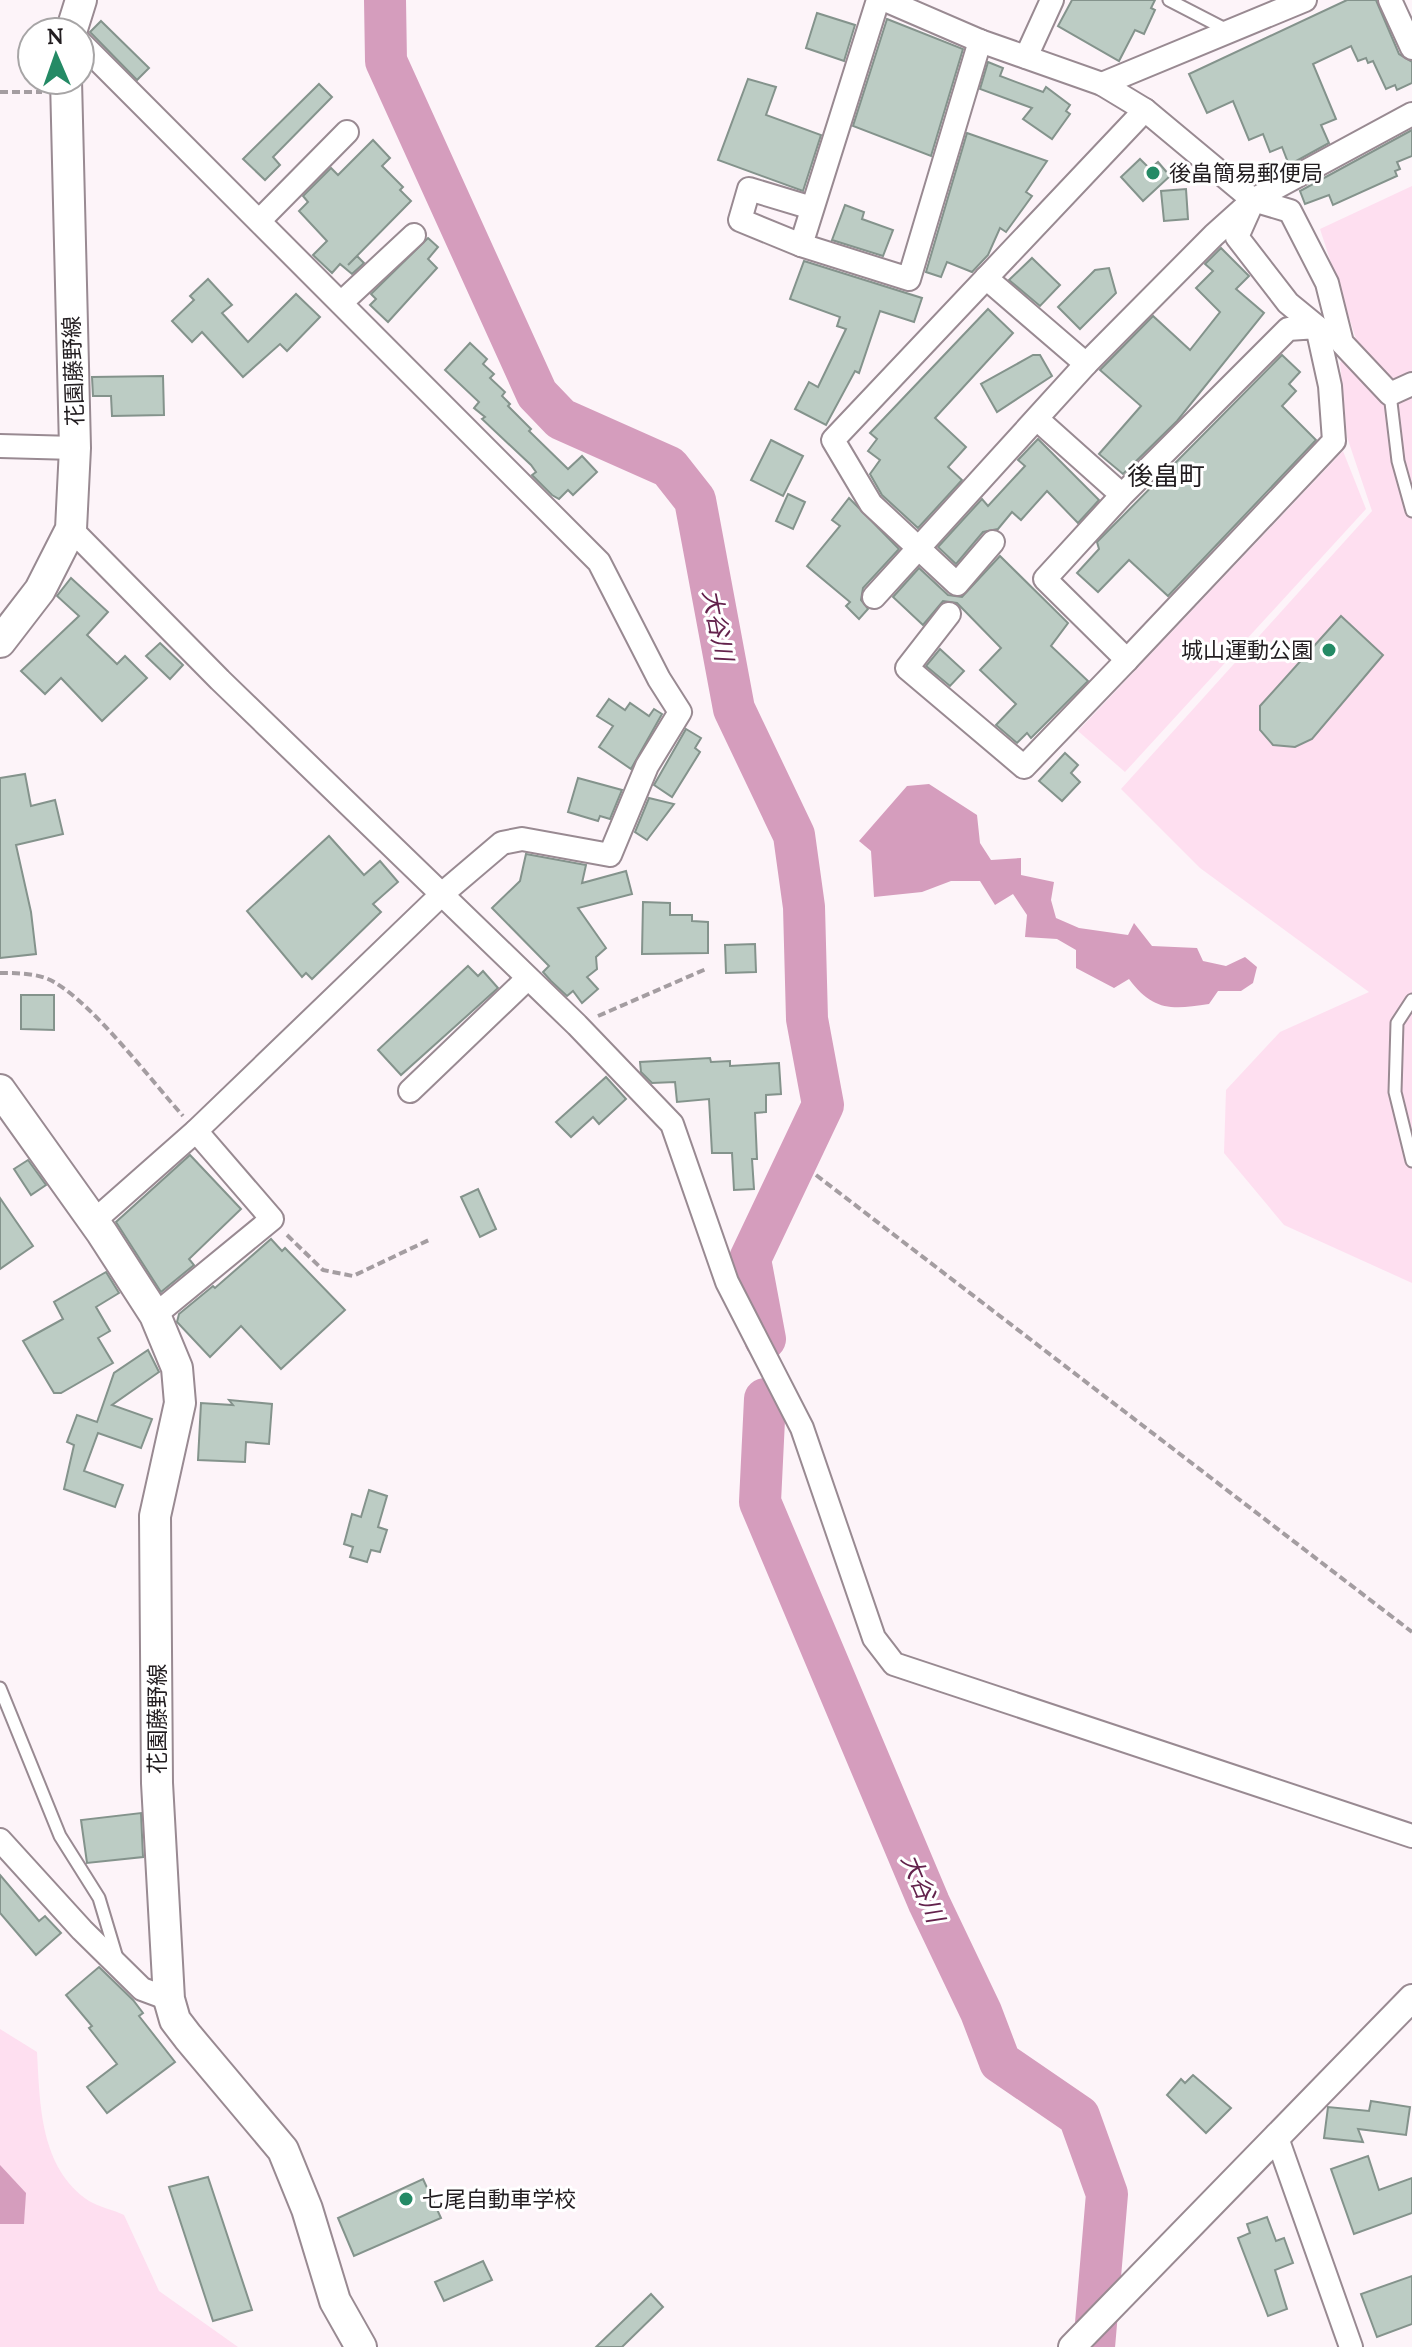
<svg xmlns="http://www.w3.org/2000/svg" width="1412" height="2347" font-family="Lora,'Noto Sans JP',serif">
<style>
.green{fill:#fedff0}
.water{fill:#d59dbd}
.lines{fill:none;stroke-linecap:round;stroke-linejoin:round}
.river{stroke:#d59dbd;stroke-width:42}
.building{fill:#bcccc4;stroke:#84938c;stroke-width:2}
.service-casing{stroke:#998a92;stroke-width:15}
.minor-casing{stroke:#998a92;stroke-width:26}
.tertiary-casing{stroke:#998a92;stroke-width:30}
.secondary-casing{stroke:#998a92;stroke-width:34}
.path{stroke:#a49da1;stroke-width:4;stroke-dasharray:8 4;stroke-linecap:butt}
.service{stroke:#fff;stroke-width:11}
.minor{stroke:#fff;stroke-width:22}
.tertiary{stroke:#fff;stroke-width:26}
.secondary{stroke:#fff;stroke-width:30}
.poi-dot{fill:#248a65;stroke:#fff;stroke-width:3}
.labels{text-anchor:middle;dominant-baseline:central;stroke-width:6;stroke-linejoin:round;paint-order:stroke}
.poi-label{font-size:22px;fill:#221d20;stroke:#fff;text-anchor:start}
.street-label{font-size:22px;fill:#221d20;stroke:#fff}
.water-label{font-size:24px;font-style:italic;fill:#63224c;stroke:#fff}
.quarter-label{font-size:26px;fill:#221d20;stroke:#fff}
</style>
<rect width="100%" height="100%" fill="#fdf4f9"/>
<g class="green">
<polygon points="1412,186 1412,1283 1284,1225 1224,1153 1226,1090 1280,1032 1369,992 1200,868 1121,789 1372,511 1347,437 1340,363 1356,339 1320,229"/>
<polygon points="1343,451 1366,509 1125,772 1078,731"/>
<path d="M0 2029 37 2052C40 2105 40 2168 89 2201 99 2207 114 2210 124 2215L159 2291 238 2347H0Z"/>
</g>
<g class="water">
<path d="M929 784 977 815 980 843 991 860 1021 858V875L1054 882 1051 900 1056 918 1079 928 1128 935 1134 923 1152 946 1197 948 1203 961 1226 966 1245 957 1257 967 1253 983 1241 991H1218L1209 1004C1171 1010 1153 1011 1129 979L1114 988 1076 968V950L1057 939 1025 937 1027 915 1013 894 995 905 980 881H951L922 892 874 897 871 851 859 841 907 786Z"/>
<polygon points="0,2165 26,2193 24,2224 0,2224"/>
</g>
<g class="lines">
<g class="river">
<polyline points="385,0 386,61 537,394 561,419 669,467 695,500 734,709 794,835 804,907 807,1019 823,1105 750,1259 765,1339"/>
<polyline points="765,1399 760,1502 929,1903 981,2012 1000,2062 1079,2116 1107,2194 1094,2347"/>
</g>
</g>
<g class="building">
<polygon points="1072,0 1155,0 1151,8 1155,10 1144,34 1135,30 1119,61 1058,26"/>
<polygon points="1347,0 1376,0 1399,54 1412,62 1412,83 1397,90 1395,85 1386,89 1373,61 1368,63 1366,58 1358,61 1351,46 1313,64 1336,119 1321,125 1329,143 1289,165 1282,147 1270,152 1263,134 1249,140 1233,101 1207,113 1189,74"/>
<polygon points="817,13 855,25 844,61 806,48"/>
<polygon points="887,19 963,49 931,156 853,126"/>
<polygon points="101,21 149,68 137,80 90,32"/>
<polygon points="988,62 1003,68 1000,76 1043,92 1046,87 1070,105 1066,111 1070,114 1052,139 1023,119 1032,108 980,89"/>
<polygon points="748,79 776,87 766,115 821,135 803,191 718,160"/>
<polygon points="319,84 332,97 273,157 280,165 265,180 243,159"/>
<polygon points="1412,130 1412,156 1397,162 1400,169 1395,171 1397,176 1333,205 1329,195 1305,204 1300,191"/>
<polygon points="967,133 1047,161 1026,192 1032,196 1006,232 1000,228 988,255 972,272 947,262 941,277 926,272"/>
<polygon points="373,140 390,158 382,166 403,187 400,190 411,201 348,265 357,256 364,263 352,274 340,264 332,273 313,255 327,241 299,211 308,202 303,196 331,168 338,175"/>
<polygon points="1140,159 1150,169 1158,162 1170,176 1143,201 1121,177"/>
<polygon points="1186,189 1188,219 1164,221 1161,191"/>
<polygon points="845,205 864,212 862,219 893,230 883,256 832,240"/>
<polygon points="428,238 438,247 428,259 437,268 388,322 370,305 376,299 371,294"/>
<polygon points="1221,248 1249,276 1236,289 1264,313 1177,421 1123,474 1099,454 1141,406 1100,370 1153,316 1190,350 1220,312 1196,288 1213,271 1205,264"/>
<polygon points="1032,258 1060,285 1040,306 1009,280"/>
<polygon points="804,261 922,298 914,322 880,311 859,373 855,371 826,425 795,409 809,382 818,387 846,329 837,326 840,317 790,299"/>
<polygon points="1109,268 1116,293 1080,329 1058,307 1095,270"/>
<polygon points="208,279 232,305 222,313 248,342 296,294 320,317 287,351 280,344 243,377 202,332 192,342 172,321 194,300 190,296"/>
<polygon points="988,309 1013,333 935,418 966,447 948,467 962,480 918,528 882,495 870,474 880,460 868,451 877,439 870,433"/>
<polygon points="470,343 487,359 483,364 494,374 490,378 505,392 502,396 510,404 508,406 531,429 529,431 568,469 582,456 597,472 573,495 568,490 559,499 552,495 532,475 536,472 531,465 482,419 485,417 474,408 479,402 445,370"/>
<polygon points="1033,355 1040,355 1052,376 997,412 981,384"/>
<polygon points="1282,355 1300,372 1289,384 1296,391 1282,406 1316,440 1168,596 1129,560 1098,592 1077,573 1099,549 1097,542"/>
<polygon points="163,376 164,415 112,416 111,396 93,396 92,377"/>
<polygon points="1038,439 1099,500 1078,523 1047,491 1021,520 1012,512 998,529 983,532 956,564 938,547 982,499 988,506 1025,466 1018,460"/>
<polygon points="771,440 803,456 783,496 751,480"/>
<polygon points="788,494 805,502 793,529 776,521"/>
<polygon points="849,498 899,549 863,588 861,600 868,609 859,619 846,606 850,602 807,566 840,526 832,520"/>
<polygon points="1000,556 1068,623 1051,646 1088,681 1031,738 1027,733 1017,743 996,725 1016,704 980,670 1001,648 957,603 943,601 923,625 893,597 919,568 948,595 962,597"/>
<polygon points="71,578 108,612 87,635 117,664 125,656 147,678 102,721 61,678 45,694 21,671 79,616 57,596"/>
<polygon points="1341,616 1383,655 1312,739 1295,747 1273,745 1260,730 1260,706"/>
<polygon points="160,643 183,665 170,679 146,656"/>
<polygon points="940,649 964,671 950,686 926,666"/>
<polygon points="609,699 625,710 630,703 649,716 654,709 662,714 631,769 599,747 613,726 597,716"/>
<polygon points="686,729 701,738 695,748 700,752 672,797 654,785"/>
<polygon points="1065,753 1078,765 1071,773 1080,782 1062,801 1039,781"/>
<polygon points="25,774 31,806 55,800 63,834 16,845 31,912 36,954 0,958 0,778"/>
<polygon points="578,778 622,790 610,819 600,816 598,821 568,812"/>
<polygon points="649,798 674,804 647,840 635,832"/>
<polygon points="329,836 364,875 380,861 398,882 373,904 381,912 312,979 306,973 302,977 247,911"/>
<polygon points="526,854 586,865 582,883 626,871 632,894 578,908 606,948 596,957 597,969 587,977 598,989 582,1003 573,991 567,996 551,981 543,972 549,966 492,908 520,881"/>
<polygon points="643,902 670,903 670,915 692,915 692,921 708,922 708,953 642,954"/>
<polygon points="755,944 756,972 726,973 725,945"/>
<polygon points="468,966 478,976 483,971 498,988 401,1075 378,1050"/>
<polygon points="21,995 54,995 54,1030 21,1029"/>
<polygon points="710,1058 711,1062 730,1061 730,1066 779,1063 781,1094 766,1095 766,1112 755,1113 757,1159 752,1159 754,1189 734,1190 732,1153 712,1153 709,1099 677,1102 675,1082 652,1083 641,1072 640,1062"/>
<polygon points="606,1077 626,1099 599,1124 593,1117 571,1137 556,1122"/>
<polygon points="190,1155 241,1209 189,1259 194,1265 161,1292 116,1222"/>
<polygon points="28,1160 46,1185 31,1195 14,1169"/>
<polygon points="478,1189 496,1229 480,1237 461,1197"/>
<polygon points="0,1198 33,1246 0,1269"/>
<polygon points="271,1239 282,1251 285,1248 345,1310 281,1369 241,1326 210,1357 177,1322 179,1314 213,1286 215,1288"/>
<polygon points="106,1272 119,1293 96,1307 110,1331 98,1338 113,1363 61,1393 54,1393 23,1341 63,1319 54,1302"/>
<polygon points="148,1350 159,1372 112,1405 152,1419 141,1448 98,1433 84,1471 123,1485 115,1507 64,1489 74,1445 67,1442 77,1415 97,1422 114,1373"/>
<polygon points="229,1400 272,1404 269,1444 246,1442 245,1462 198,1460 201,1403 233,1405"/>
<polygon points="369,1490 387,1496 378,1527 387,1530 380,1552 371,1550 367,1562 350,1557 353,1547 344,1544 352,1514 361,1517"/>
<polygon points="141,1813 143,1857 87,1863 81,1820"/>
<polygon points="0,1875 39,1921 45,1916 61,1933 36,1955 0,1913"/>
<polygon points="99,1967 133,2000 143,2013 139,2016 175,2062 107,2113 87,2087 117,2064 89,2028 92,2026 66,1995"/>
<polygon points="1193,2075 1231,2108 1206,2133 1167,2095 1181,2079 1185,2083"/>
<polygon points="1371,2101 1410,2107 1406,2135 1358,2129 1363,2142 1324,2138 1328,2107 1369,2111"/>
<polygon points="1368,2156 1379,2190 1412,2178 1412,2213 1354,2234 1331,2169"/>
<polygon points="208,2177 252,2310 213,2321 169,2187"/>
<polygon points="423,2179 441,2218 354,2256 338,2218"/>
<polygon points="1267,2217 1276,2241 1284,2238 1293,2263 1275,2270 1287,2309 1268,2316 1238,2238 1250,2233 1247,2224"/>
<polygon points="483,2261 492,2280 444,2301 435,2282"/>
<polygon points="1412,2276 1412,2324 1377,2337 1361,2294"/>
<polygon points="651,2294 663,2307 622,2347 596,2347"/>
</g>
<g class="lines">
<defs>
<g id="service">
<polyline points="1169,0 1227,30"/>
<polyline points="1390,394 1398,461 1412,511"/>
<polyline points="1412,1000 1397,1023 1395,1092 1412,1161"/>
<polyline points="0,1688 60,1836 99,1898 117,1958"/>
</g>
<g id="minor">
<polyline points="878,0 801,245 909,279 980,41"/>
<polyline points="885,0 980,41 1102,84 1145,110 1253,200 1290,211 1327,283 1342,343 1390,394 1412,384"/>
<polyline points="1390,0 1412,48"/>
<polyline points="80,42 599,562 659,679 680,712 647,766 610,855 522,839 502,843 442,894 196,1131 94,1221"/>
<polyline points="1026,57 1052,0"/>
<polyline points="1102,84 1305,0"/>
<polyline points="1250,208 1237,237 1288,303 1321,330"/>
<polyline points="259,221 347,132"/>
<polyline points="801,245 740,220 749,189 812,208"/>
<polyline points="986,278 1086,364"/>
<polyline points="341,303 414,235"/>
<polyline points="1037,419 1122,495 1045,579 1127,660 1334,441 1330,386 1317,327 1288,329 1122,495"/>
<polyline points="0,446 75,448"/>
<polyline points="71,529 220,680 577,1025 672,1124 727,1282 802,1428 874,1638 894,1664 1412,1836"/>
<polyline points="993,542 957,584 871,504 833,440 1145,110"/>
<polyline points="874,597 1086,364 1214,235 1253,200 1412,114"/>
<polyline points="949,614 907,668 1024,767 1127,660"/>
<polyline points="410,1091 528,978"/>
<polyline points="155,1315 272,1219 196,1131"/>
<polyline points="0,1840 82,1930 142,1989 169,1999"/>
<polyline points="1276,2135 1351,2347"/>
</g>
<polyline id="tertiary" points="1072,2347 1412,1998"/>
<g id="secondary">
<polyline points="71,32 81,0"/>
<polyline points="0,642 40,590 71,529 75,448 66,80"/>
<polyline points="0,1090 102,1233 155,1315 177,1368 180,1403 155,1516 157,1783 169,1999 175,2020 188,2037 283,2150 307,2209 335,2301 361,2347"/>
</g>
</defs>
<use href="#service" class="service-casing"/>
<use href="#minor" class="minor-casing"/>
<use href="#tertiary" class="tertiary-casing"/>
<use href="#secondary" class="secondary-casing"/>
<g class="path">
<polyline points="0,92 42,92"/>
<path d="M0 973C18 973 39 973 54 982 94 1005 150 1079 183 1116"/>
<polyline points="598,1016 706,969"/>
<polyline points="816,1175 1412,1632"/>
<polyline points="287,1235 323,1270 353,1276 431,1239"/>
</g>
<use href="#service" class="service"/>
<use href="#minor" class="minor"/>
<use href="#tertiary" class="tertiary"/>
<use href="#secondary" class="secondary"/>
</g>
<g class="poi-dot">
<circle cx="1153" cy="173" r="8"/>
<circle cx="1329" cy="650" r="8"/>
<circle cx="406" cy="2199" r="8"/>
</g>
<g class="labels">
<g class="poi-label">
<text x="1169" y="173">後畠簡易郵便局</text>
<text x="1313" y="650" text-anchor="end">城山運動公園</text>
<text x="422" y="2199">七尾自動車学校</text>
</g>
<g class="street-label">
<text transform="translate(73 371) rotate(-92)">花園藤野線</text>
<text transform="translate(157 1719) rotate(-90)">花園藤野線</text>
</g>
<g class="water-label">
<text transform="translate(718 625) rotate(79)">大谷川</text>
<text transform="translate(923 1888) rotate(67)">大谷川</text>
</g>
<g class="quarter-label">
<text x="1166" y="475">後畠町</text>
</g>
</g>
<g transform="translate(56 56) rotate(358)"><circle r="38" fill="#ffffff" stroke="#a7a5a6" stroke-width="2"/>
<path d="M0-6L14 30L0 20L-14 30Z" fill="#248a65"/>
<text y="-12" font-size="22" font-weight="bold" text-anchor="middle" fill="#221d20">N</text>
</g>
</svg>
